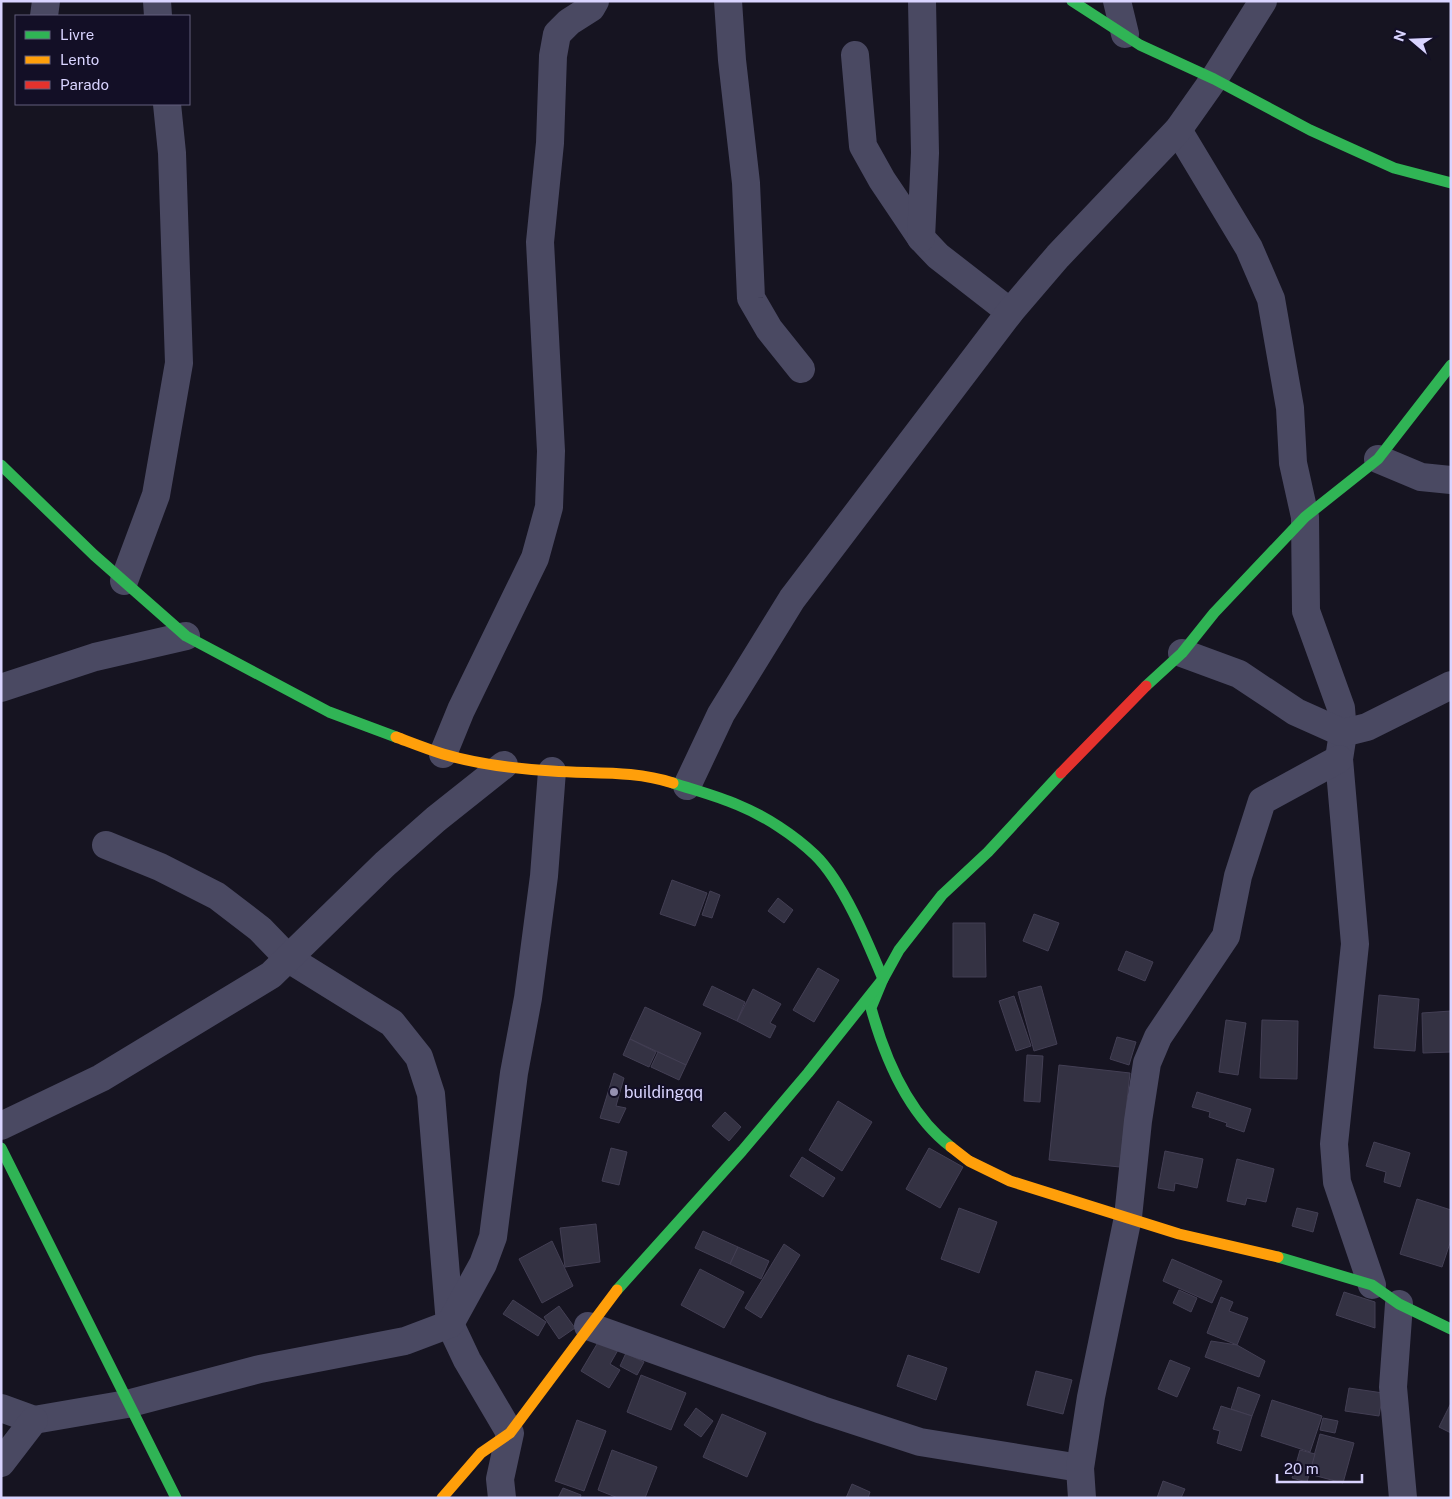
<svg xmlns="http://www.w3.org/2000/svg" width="1452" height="1499" font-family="'Public Sans',sans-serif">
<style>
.building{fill:#343243;stroke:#433f54}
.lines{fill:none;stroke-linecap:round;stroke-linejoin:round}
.street{stroke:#4a4962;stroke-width:28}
.fast{stroke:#30b455;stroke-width:11}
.slow{stroke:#ff9f0a;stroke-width:11}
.jam{stroke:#e5322d;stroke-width:11}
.poi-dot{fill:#9591b1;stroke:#130f26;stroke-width:2}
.labels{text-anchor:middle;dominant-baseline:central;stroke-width:4;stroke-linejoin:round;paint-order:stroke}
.poi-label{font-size:16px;fill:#d9d4ff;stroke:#130f26;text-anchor:start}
</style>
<rect width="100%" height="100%" fill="#161421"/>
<g class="building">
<polygon points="672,880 707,893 695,926 660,914"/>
<polygon points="710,891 720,895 712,918 702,915"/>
<polygon points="778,898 793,910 784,923 768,911"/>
<polygon points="1034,914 1059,923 1048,951 1023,941"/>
<polygon points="953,923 985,923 986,977 953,977"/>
<polygon points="1126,951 1153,962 1145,981 1118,970"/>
<polygon points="818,968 839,980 814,1022 793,1010"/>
<polygon points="712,986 745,1002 737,1021 703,1005"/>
<polygon points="1041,986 1057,1044 1034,1051 1018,992"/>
<polygon points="753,989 781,1004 770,1023 776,1026 770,1038 737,1021"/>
<polygon points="1379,995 1419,999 1415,1051 1374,1048"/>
<polygon points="1014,996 1031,1046 1016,1051 999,1001"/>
<polygon points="645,1007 701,1033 686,1065 630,1039"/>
<polygon points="1451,1011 1451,1052 1423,1053 1422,1013"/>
<polygon points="1226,1020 1246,1023 1238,1075 1219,1072"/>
<polygon points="1262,1020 1298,1021 1297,1079 1260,1078"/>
<polygon points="1117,1037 1136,1042 1129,1065 1110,1059"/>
<polygon points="630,1039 656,1052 649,1067 623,1055"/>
<polygon points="658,1052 686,1065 679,1080 651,1067"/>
<polygon points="1027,1055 1043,1056 1040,1102 1024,1101"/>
<polygon points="1059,1065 1130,1073 1120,1167 1049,1160"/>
<polygon points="614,1073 624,1078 616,1106 626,1108 619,1123 600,1118"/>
<polygon points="1197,1092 1251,1109 1244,1132 1226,1126 1227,1123 1209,1117 1210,1112 1192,1107"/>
<polygon points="838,1101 872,1122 842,1171 809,1150"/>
<polygon points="725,1112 741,1127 729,1141 712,1126"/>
<polygon points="1374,1142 1410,1153 1400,1187 1384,1182 1386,1172 1366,1166"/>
<polygon points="611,1148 627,1152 619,1185 602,1181"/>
<polygon points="929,1148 963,1167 940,1208 906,1189"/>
<polygon points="1165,1151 1203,1159 1197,1188 1175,1183 1174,1191 1158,1188"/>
<polygon points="802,1157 835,1178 823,1197 790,1176"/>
<polygon points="1237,1159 1274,1169 1266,1202 1247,1198 1245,1205 1227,1201"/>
<polygon points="1417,1199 1451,1210 1451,1240 1442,1267 1400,1254"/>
<polygon points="959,1208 997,1222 979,1273 941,1259"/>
<polygon points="1297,1208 1318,1213 1313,1232 1292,1226"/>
<polygon points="596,1224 600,1262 565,1267 560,1228"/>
<polygon points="703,1231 738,1247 730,1264 695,1248"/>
<polygon points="552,1241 573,1286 542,1303 519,1259"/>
<polygon points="784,1244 800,1255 761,1318 745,1308"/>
<polygon points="738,1247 769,1261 761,1279 730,1264"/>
<polygon points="1172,1259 1222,1281 1212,1303 1163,1281"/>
<polygon points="700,1269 744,1292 724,1328 681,1305"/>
<polygon points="1179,1290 1197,1298 1191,1312 1173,1303"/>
<polygon points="1344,1292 1375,1302 1375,1328 1336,1315"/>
<polygon points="1221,1297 1233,1302 1229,1311 1248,1318 1237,1345 1207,1333"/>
<polygon points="513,1300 546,1322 538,1336 503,1314"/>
<polygon points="559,1306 575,1328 559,1339 544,1317"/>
<polygon points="600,1339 618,1350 610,1364 620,1370 609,1388 581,1371"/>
<polygon points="1211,1341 1237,1345 1265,1361 1259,1377 1205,1357"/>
<polygon points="626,1353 644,1362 637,1375 620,1366"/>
<polygon points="908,1355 947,1368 936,1400 897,1386"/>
<polygon points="1170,1360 1190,1368 1177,1397 1158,1389"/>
<polygon points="1036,1371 1072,1380 1063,1414 1027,1405"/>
<polygon points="641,1375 686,1393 671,1430 627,1412"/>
<polygon points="1238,1387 1260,1395 1252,1416 1231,1409"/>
<polygon points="1349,1388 1383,1393 1379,1416 1345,1411"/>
<polygon points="1272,1400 1322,1416 1310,1452 1261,1436"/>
<polygon points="1451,1403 1451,1433 1439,1427"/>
<polygon points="1221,1406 1252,1416 1241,1451 1217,1443 1220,1431 1213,1429"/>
<polygon points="696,1408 713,1421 701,1437 684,1425"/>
<polygon points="722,1414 766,1433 747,1477 703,1457"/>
<polygon points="1323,1418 1338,1421 1335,1433 1320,1430"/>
<polygon points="577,1420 606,1431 584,1491 555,1481"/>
<polygon points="1320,1434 1354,1443 1343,1483 1309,1474"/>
<polygon points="612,1450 657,1467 645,1498 618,1498 598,1490"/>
<polygon points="1300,1450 1315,1454 1307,1482 1292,1478"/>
<polygon points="1163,1481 1185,1489 1181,1498 1157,1498"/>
<polygon points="852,1484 870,1492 868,1498 846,1498"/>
<polygon points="563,1488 581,1495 580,1498 558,1498"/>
</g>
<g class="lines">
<g class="street">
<polyline points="157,1 158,16"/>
<polyline points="728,1 732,60 746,183 751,298 769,329 801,369"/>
<polyline points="1117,1 1125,34"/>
<polyline points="44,16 46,1"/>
<polyline points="855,55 863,146 882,180 921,238 938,256 1010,312"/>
<polyline points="1178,130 1249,248 1271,299 1290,408 1293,463 1305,517 1306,611 1341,708 1343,733 1339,759 1355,944 1334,1144 1337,1182 1372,1285"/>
<polyline points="921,238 925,153 922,1"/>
<polyline points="1378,459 1421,477 1451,480"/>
<polyline points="124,581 156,495 179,363 172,153 167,104"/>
<polyline points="1182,653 1239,674 1296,712 1343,733 1367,727 1451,685"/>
<polyline points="1,688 95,657 186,636"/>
<polyline points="443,754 461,710 535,558 549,507 551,451 540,242 550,143 553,56 557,34 569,22 591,8 595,1"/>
<polyline points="687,786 721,714 792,599 1010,312 1058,256 1178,130 1214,79 1263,1"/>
<polyline points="106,845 160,867 217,896 260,929 289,959 392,1023 419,1057 431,1094 450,1324 467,1360 510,1433 500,1479 502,1498"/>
<polyline points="1,1126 101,1078 271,975 385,864 436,819 504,765"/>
<polyline points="1399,1304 1393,1387 1403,1498"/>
<polyline points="588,1326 822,1410 920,1442 1080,1468"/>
<polyline points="1,1408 34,1420 127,1404 260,1369 405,1341 450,1324 483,1264 493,1237 514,1073 528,998 544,876 552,771"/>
<polyline points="1,1463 34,1420"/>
<polyline points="1082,1498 1080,1468 1091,1397 1128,1217 1138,1121 1147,1063 1158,1037 1226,936 1238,876 1262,801 1339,759"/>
</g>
<g class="fast">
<polyline points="1072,1 1140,45 1214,79 1310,130 1394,168 1451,183"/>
<polyline points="1,465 94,555 186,636 329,712 396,737"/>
<polyline points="1146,686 1182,653 1214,613 1305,517 1378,459 1451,365"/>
<path d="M673 783C694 790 717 796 738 805 765 816 794 835 815 855 843 882 868 943 883 979L871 1008C885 1059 908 1114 951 1147"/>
<polyline points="1,1148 176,1498"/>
<polyline points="1278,1257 1372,1285 1399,1304 1451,1329"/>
<polyline points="617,1290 742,1151 808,1073 883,979 899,950 942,895 988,852 1061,773"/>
</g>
<g class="slow">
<path d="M396 737C412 743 427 749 443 754 477 764 517 769 552 771 593 774 633 770 673 783"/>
<polyline points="951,1147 969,1161 1010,1181 1179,1234 1278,1257"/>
<polyline points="442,1498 481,1453 510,1433 617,1290"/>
</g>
<polyline class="jam" points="1061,773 1146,686"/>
</g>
<circle class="poi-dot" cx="614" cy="1092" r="5"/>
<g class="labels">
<g class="poi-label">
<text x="624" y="1092">buildingqq</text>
</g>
</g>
<rect width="1452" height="1499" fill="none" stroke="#d9d4ff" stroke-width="5"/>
<rect x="15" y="15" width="175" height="90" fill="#130f26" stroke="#625e7d"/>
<rect x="25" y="31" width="25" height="8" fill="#30b455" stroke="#625e7d"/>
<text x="60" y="40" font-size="15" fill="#d9d4ff">Livre</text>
<rect x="25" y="56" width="25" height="8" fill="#ff9f0a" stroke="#625e7d"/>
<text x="60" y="65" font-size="15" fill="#d9d4ff">Lento</text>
<rect x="25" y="81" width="25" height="8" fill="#e5322d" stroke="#625e7d"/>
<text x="60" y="90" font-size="15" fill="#d9d4ff">Parado</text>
<g transform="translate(1412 40) rotate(289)" stroke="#130f26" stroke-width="4" paint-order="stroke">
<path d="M0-4L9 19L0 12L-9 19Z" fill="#d9d4ff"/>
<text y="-8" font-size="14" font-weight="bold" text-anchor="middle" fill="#d9d4ff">N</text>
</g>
<path d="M1277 1474v8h85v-8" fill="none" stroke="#d9d4ff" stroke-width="2.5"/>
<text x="1284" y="1474" font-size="15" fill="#d9d4ff" stroke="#130f26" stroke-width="4" paint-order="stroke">20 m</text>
</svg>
